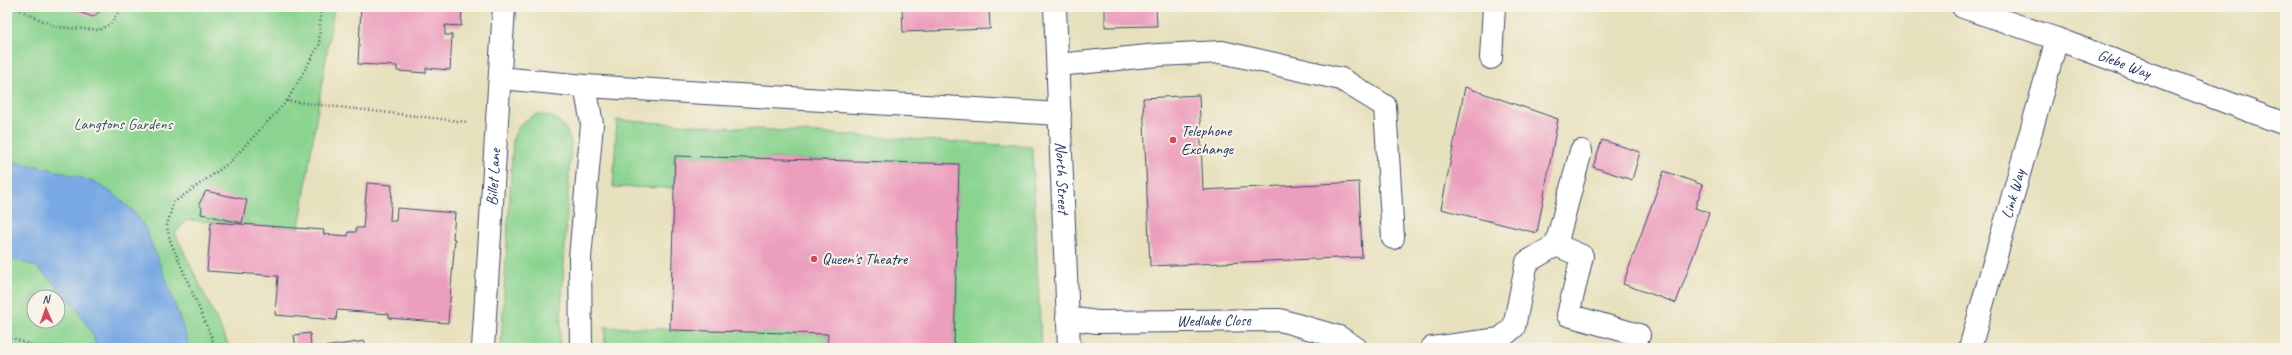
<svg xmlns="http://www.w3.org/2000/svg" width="2292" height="355" font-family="Caveat,sans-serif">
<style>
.green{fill:#8bd490;stroke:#538277;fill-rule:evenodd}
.water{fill:#78a9e3;stroke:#4a6ca0}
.building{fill:#ec9ebd}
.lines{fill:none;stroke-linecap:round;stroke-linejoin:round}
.minor-casing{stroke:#3a4a6c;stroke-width:24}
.path{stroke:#3a4a6c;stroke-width:2.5;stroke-dasharray:1 3;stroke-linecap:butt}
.minor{stroke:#fff;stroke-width:22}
.poi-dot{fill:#d1495b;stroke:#f7f3e8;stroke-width:1.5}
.labels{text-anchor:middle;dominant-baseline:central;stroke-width:4;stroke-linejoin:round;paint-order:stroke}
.street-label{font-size:16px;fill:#1b2f5e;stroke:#f7f3e8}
.park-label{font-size:16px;fill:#37586a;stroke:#f7f3e8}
.poi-label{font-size:16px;fill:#1b2f5e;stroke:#f7f3e8;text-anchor:start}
</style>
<rect width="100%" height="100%" fill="#f7f3e8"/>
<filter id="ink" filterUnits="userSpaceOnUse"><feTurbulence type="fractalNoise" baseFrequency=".025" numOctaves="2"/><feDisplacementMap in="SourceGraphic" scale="8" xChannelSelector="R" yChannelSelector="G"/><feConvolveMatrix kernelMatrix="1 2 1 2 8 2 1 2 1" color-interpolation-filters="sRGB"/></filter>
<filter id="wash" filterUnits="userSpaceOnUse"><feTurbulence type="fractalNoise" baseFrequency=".012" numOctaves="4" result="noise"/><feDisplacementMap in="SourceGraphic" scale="16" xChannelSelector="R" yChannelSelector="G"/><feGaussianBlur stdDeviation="0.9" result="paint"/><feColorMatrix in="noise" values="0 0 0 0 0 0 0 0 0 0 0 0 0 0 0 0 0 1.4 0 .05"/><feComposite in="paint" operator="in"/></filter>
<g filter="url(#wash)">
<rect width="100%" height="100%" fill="#e7e0bc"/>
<g class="green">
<path d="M7 7H334L299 228 187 220 175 233 230 348H7ZM34 297H58V321H34Z"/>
<path d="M537 114C556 116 566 123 571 143L559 348H501L513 139C518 126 523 120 537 114Z"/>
<polygon points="617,120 1032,147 1041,348 954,348 959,164 675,156 674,188 613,187"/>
<polygon points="605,327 828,334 827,348 605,348"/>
</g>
<polygon class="water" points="7,160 50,169 95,182 116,196 134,212 144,226 167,282 190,348 97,348 92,333 71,300 37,267 7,257"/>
<g id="blocks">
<g class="building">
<polygon points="75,7 105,7 93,17 76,11"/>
<polygon points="361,7 466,7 466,10 462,10 461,26 445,25 445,35 452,35 450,70 426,68 426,73 397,71 397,66 358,64"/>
<polygon points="902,7 989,7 990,29 903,32"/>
<polygon points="1105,7 1156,7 1157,26 1105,27"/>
<polygon points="1465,87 1558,119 1537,233 1441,209"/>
<polygon points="1199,95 1203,190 1359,182 1362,257 1150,266 1143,98"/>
<polygon points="1602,140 1640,152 1632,180 1593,167"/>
<polygon points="675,156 959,164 954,348 827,348 828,334 670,330"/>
<polygon points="1664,171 1703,185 1695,208 1709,213 1676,303 1623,284"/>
<polygon points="367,183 392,185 390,221 396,221 397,208 455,213 453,239 455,239 448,323 389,318 389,314 337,310 336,320 275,315 278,276 207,271 211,222 324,230 323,234 348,236 348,232 356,232 356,228 363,228"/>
<polygon points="206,191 247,200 242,223 201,214 202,208 199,204"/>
<polygon points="310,333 311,348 296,348 294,335"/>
<polygon points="365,341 365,348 323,348 323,347"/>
</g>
</g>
</g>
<g filter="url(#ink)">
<use href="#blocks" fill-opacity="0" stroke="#3a4a6c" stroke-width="1"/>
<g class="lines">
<defs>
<g id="minor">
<path id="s1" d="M1055 7 1069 348"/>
<path id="s2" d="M1963 7 2057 39 2285 124"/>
<polyline points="1491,58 1494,7"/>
<polyline points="1058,65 1158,55 1222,52 1341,79 1385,106 1393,238"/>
<polyline points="500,78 585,86 1060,114"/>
<polyline points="1556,245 1582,256 1568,315 1639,335"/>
<path id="s3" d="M1067 318 1097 322 1280 320 1339 337 1356 348"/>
<path id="s4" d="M483 348 504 7"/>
<polyline points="581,348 580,258 592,124 585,86"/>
<polyline points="1432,348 1500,339 1514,327 1527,262 1556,245 1581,151"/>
<path id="s5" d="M1970 348 2057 39"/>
</g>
</defs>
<use href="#minor" class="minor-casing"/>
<g class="path">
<polyline points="13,7 56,27 99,30 112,23 121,7"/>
<polyline points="287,101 319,45 321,7"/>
<polyline points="7,336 39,348"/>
<polyline points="216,348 170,240 167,226 173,203 229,163 287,101 467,122"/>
</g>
<use href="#minor" class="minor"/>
</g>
</g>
<g class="poi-dot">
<circle cx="1173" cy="140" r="4"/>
<circle cx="814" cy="259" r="4"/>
</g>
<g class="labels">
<g class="street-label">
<text stroke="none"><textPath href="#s2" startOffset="171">Glebe Way</textPath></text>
<text stroke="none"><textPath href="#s4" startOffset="171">Billet Lane</textPath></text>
<text stroke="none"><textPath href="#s1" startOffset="171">North Street</textPath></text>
<text stroke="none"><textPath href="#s5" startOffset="160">Link Way</textPath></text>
<text stroke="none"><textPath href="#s3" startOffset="147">Wedlake Close</textPath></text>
</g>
<g class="park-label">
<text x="123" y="124">Langtons Gardens</text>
</g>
<g class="poi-label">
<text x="1181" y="131">Telephone<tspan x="1181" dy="18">Exchange</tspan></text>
<text x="822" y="259">Queen's Theatre</text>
</g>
</g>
<rect width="2292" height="355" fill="none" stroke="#f7f3e8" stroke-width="24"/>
<g transform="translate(46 309) rotate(358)"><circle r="19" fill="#f7f3e8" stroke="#9fa5b1"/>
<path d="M0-3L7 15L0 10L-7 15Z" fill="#d1495b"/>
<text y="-6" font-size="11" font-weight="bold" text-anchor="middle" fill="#1b2f5e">N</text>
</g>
</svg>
